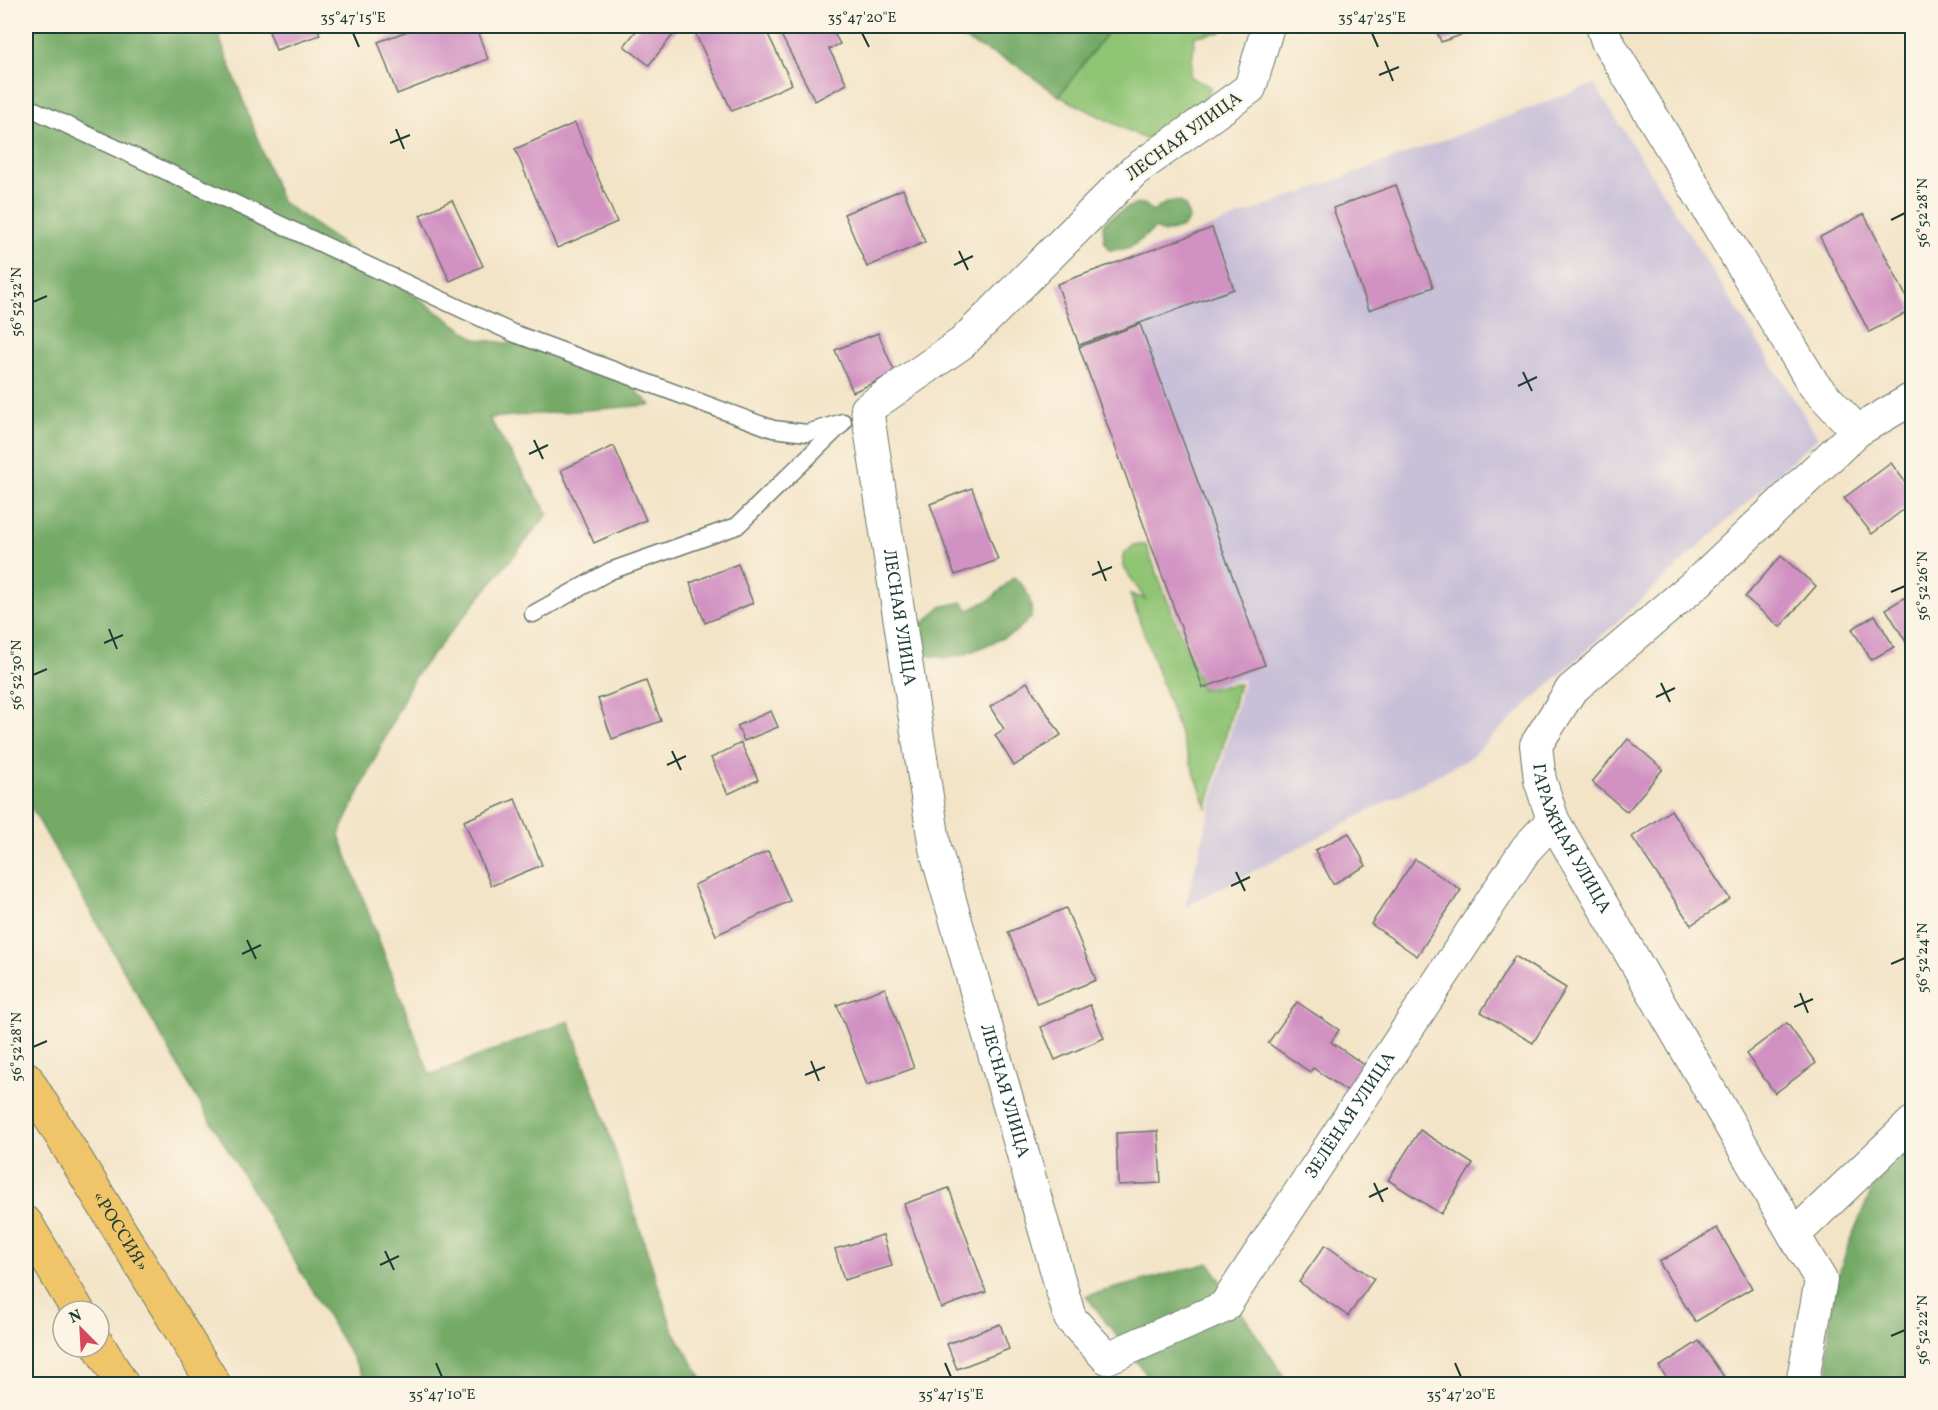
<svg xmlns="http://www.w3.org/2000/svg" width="1938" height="1410" font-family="Vollkorn,serif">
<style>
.industrial{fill:#c8bfd8}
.green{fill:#90c475;stroke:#588054;stroke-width:1.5}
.forest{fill:#74aa66;stroke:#4a744d;stroke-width:1.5}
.building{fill:#d191c2}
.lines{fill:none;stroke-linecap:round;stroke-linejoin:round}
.lane-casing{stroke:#697768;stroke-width:19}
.street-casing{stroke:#697768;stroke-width:34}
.highway-casing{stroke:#697768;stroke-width:35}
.lane{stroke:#fff;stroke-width:16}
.street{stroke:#fff;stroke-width:32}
.highway{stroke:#f0c469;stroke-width:33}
.ticks{fill:none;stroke:#1f3d34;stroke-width:2}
.labels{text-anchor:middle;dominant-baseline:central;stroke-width:4.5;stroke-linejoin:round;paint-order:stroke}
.street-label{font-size:18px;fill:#1f3d34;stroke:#fcf5e5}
.neatline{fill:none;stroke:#1f3d34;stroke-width:2}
.ticks-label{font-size:15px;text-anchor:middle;fill:#1f3d34}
</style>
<rect width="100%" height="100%" fill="#fcf5e5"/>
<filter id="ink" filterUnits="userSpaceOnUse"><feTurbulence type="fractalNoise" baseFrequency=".0167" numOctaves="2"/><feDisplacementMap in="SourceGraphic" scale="12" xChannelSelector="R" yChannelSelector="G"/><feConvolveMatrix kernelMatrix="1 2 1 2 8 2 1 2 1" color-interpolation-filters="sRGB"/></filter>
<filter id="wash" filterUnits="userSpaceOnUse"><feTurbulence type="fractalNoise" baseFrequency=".008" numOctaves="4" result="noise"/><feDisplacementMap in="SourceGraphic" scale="24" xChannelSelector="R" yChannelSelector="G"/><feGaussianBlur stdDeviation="1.35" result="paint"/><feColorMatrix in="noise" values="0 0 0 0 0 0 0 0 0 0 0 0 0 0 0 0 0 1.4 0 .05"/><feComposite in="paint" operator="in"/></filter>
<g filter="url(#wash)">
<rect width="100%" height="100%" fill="#f3e4c8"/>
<polygon class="industrial" points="1594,84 1818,437 1468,759 1185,907 1244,679 1203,688 1057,284"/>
<g class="green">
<polygon points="1112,26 1223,26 1221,32 1195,36 1190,77 1211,87 1205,99 1145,139 1059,96"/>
<polygon points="1134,545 1146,545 1202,689 1239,684 1207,808 1130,594 1145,599 1123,566 1123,555"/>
</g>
<g class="forest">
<polygon points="26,26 215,26 281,201 476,339 597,355 651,405 489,418 548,514 414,677 339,835 430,1075 569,1021 604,1118 672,1328 705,1384 368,1384 185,1078 26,798"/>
<polygon points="937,26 1112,26 1059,96 1016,65"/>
<path d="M1172 201 1181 202 1186 207 1189 219 1183 227 1164 233 1156 228C1136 242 1136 250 1109 250L1104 240 1103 224C1110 218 1136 199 1146 205 1149 207 1150 210 1153 212L1162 205Z"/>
<path d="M1014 577C1027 587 1033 602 1031 618L1014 633 966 654 946 658 931 656 916 645 908 615 924 623 940 607 962 602 969 610 991 599Z"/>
<path d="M1912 1146V1384H1831C1821 1328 1837 1267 1861 1215 1865 1206 1869 1195 1875 1186 1886 1172 1899 1158 1912 1146Z"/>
<polygon points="1209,1263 1289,1384 1154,1384 1086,1296"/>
</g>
<g id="blocks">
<g class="building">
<polygon points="267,26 317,26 320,35 276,50"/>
<polygon points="421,26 475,26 488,59 397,94 378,42"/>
<polygon points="640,26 680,26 649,65 624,46"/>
<polygon points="712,26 764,26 792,84 732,111 695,33"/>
<polygon points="790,26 830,26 840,44 829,49 847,84 815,101 779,31"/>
<polygon points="1435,26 1487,26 1441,42"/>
<polygon points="575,123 617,222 557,248 515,149"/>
<polygon points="1396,185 1433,287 1369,310 1333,208"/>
<polygon points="903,189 925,242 867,267 844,214"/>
<polygon points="452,200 483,266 450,281 420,215"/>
<polygon points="1864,214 1912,308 1912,310 1869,332 1820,237"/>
<polygon points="1212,228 1234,289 1079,345 1057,284"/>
<polygon points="1140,324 1265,665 1203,688 1079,347"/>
<polygon points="878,333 895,373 853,392 835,350"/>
<polygon points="614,446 646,520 594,543 561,470"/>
<polygon points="1891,463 1912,491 1912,503 1872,534 1844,498"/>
<polygon points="972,488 998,560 955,575 930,504"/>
<polygon points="1781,556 1816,586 1780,627 1745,597"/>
<polygon points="738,564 753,603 705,623 690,583"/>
<polygon points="1907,596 1912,604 1912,637 1906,642 1886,609"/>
<polygon points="1875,615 1894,647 1871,660 1852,629"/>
<polygon points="646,681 661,721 612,739 598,699"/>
<polygon points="1027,682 1061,735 1014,766 995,735 1004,729 990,707"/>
<polygon points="771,711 778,727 744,741 737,726"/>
<polygon points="1628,739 1663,769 1627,812 1592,782"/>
<polygon points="741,743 758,780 728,794 711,758"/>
<polygon points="515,799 542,865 491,886 464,821"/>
<polygon points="1671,810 1730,899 1691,925 1632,837"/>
<polygon points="1349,833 1366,866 1333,884 1315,850"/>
<polygon points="768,851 790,901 716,935 694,885"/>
<polygon points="1415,859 1461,890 1417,956 1371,924"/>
<polygon points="1066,908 1096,980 1037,1004 1008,932"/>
<polygon points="1515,956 1566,988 1533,1043 1481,1012"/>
<polygon points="885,988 914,1068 867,1085 837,1005"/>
<polygon points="1297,1002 1339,1030 1331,1042 1366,1066 1348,1092 1313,1068 1310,1072 1268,1043"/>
<polygon points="1090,1005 1104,1038 1055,1060 1041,1027"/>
<polygon points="1787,1023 1816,1063 1775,1093 1746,1054"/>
<polygon points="1420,1130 1473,1164 1441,1214 1388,1180"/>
<polygon points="1158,1131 1161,1183 1118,1185 1116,1133"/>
<polygon points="949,1188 986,1292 941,1308 904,1204"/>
<polygon points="1717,1228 1752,1288 1695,1322 1659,1262"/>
<polygon points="883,1235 892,1266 844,1280 835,1249"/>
<polygon points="1325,1245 1374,1279 1348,1316 1299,1282"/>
<polygon points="1000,1324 1009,1349 957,1369 947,1344"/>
<polygon points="1699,1341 1729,1384 1671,1384 1659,1367"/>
</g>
</g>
</g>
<g filter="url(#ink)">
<use href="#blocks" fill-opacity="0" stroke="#697768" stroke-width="1.5"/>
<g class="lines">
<defs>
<g id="lane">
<polyline points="26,106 513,333 773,429 807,433 843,422"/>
<polyline points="533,614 610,571 737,526 841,425"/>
</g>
<g id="street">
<path id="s1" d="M1268 26 1250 88 1134 171 962 343 867 409 935 848 1070 1318 1107 1358 1224 1307 1526 849 1553 820"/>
<polyline points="1602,26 1607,41 1814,385 1857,431"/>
<path id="s2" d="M1912 399 1857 431 1699 581 1571 690 1536 745 1540 780 1553 820 1794 1235 1912 1123"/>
<polyline points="1794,1235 1821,1280 1802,1384"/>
</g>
<g id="highway">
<path id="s3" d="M26 1078 214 1384"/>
<polyline points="26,1223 78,1311"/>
<polyline points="99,1346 122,1384"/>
</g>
</defs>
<use href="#lane" class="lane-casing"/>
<use href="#street" class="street-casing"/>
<use href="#highway" class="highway-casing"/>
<use href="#lane" class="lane"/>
<use href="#street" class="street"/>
<use href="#highway" class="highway"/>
</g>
</g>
<path class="ticks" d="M353 33 359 47M862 33 869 47M1372 33 1378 47M1385 61 1393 81M1379 75 1399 67M396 129 404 149M390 143 410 135M1891 220 1905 213M959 251 968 270M954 265 973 256M33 302 47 296M1523 372 1532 391M1518 386 1537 377M534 440 543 459M529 454 548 445M1098 561 1106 581M1092 575 1112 567M1891 592 1905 586M109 629 117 649M104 643 123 635M33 675 47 669M1661 683 1670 702M1656 697 1675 688M672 751 681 770M667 765 686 756M1236 872 1245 891M1231 886 1250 877M247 940 256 959M242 954 261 945M1891 964 1905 958M1800 993 1808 1013M1794 1007 1813 999M33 1047 47 1041M811 1061 819 1081M805 1075 825 1067M1374 1183 1383 1202M1369 1197 1388 1188M385 1251 394 1270M380 1265 399 1256M1891 1336 1905 1330M436 1363 442 1377M945 1363 951 1377M1455 1363 1461 1377"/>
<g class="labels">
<g class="street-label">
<text transform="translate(1184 137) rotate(-36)">ЛЕСНАЯ УЛИЦА</text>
<text stroke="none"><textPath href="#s1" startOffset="777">ЛЕСНАЯ УЛИЦА</textPath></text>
<text stroke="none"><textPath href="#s2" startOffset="616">ГАРАЖНАЯ УЛИЦА</textPath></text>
<text stroke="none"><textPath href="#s1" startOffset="1263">ЛЕСНАЯ УЛИЦА</textPath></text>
<text stroke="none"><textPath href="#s1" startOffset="1911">ЗЕЛЁНАЯ УЛИЦА</textPath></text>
<text stroke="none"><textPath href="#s3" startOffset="180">«РОССИЯ»</textPath></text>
</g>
</g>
<rect width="1938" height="1410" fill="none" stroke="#fcf5e5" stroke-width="66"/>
<g transform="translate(81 1329) rotate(336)"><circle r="28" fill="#fcf5e5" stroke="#a4ab9e" stroke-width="1.5"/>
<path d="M0-4.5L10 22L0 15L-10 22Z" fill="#d1495b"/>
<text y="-9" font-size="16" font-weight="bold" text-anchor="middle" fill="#1f3d34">N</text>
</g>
<rect x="33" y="33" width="1872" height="1344" class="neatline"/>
<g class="ticks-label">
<text x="353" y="22">35°47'15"E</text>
<text x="862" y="22">35°47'20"E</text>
<text x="1372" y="22">35°47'25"E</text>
<text transform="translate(1922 213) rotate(-90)" y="5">56°52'28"N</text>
<text transform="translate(16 302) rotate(-90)" y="5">56°52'32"N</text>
<text transform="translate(1922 586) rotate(-90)" y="5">56°52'26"N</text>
<text transform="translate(16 675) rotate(-90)" y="5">56°52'30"N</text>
<text transform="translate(1922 958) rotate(-90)" y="5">56°52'24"N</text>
<text transform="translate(16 1047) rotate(-90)" y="5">56°52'28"N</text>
<text transform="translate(1922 1330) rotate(-90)" y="5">56°52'22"N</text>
<text x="442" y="1399">35°47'10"E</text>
<text x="951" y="1399">35°47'15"E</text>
<text x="1461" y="1399">35°47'20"E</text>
</g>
</svg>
